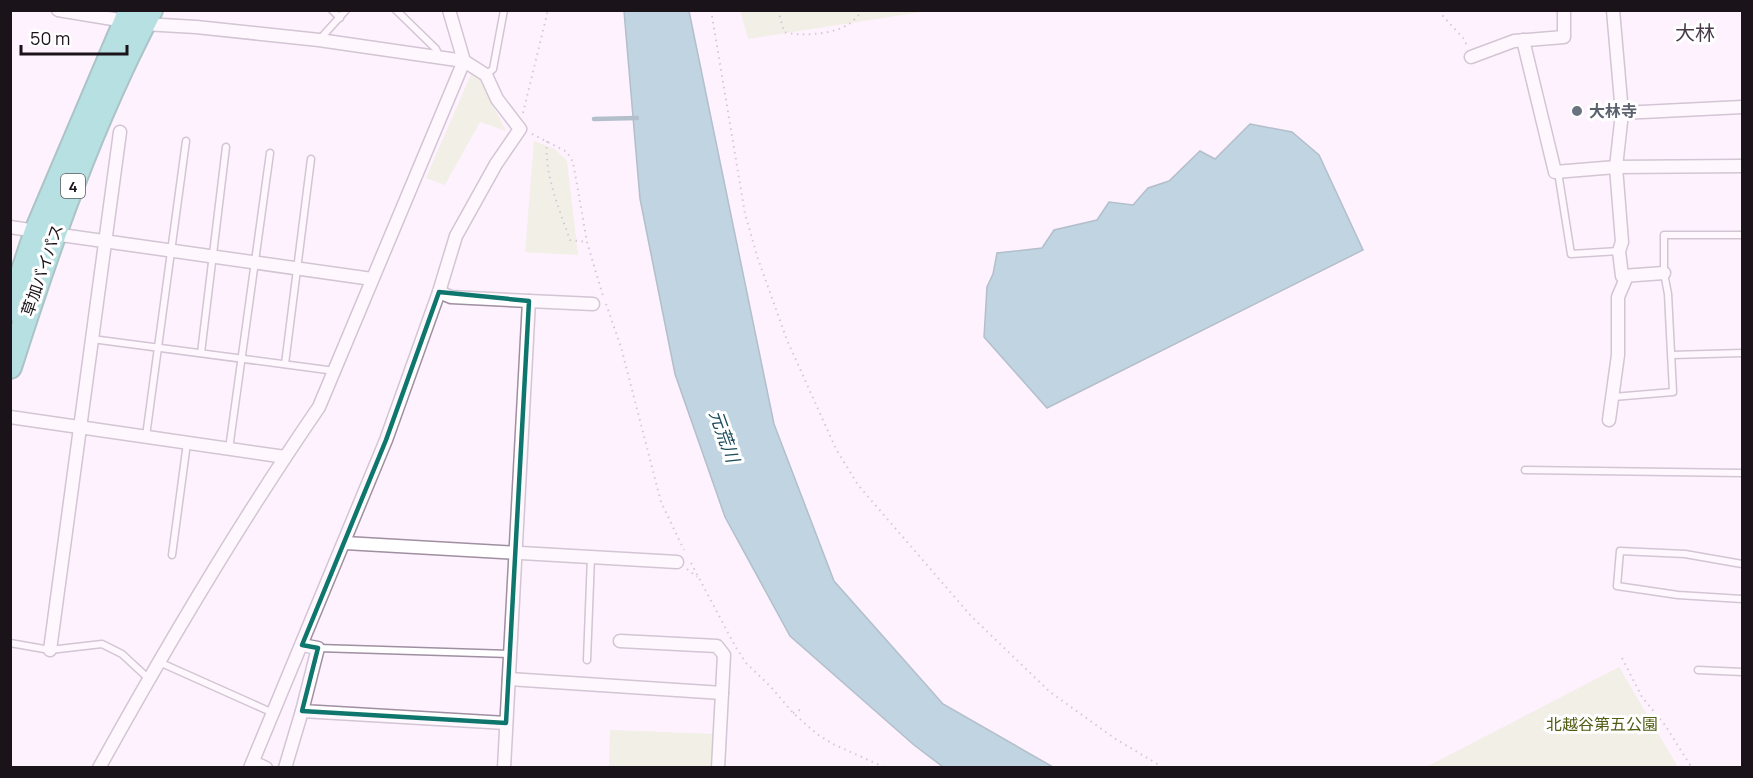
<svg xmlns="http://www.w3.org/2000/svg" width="1753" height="778" font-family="Manrope,'Noto Sans JP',sans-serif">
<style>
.green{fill:#e5ebcd}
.water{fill:#76afc0;stroke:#5a808e;stroke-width:1.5}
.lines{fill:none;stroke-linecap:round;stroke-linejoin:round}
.stream{stroke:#5a808e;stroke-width:4.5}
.lane-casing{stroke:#a08ea1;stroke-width:9}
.street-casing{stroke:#a08ea1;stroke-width:15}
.highway-casing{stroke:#498a86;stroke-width:26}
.path{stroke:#a197a1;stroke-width:2;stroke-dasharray:1.5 4.5;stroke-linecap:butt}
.lane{stroke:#fff;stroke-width:6}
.street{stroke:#fff;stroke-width:12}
.highway{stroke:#62cac0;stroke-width:22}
.marked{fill:none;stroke:#0f766e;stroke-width:4.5;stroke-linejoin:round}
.worship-dot{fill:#6b7280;stroke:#fff;stroke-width:2}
.labels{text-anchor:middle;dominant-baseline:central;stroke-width:6;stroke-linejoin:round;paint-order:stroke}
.shield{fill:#fff;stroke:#5f5a5f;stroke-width:1.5}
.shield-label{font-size:15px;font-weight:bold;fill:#1a131a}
.worship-label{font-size:16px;font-weight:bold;fill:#5b616d;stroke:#fff;text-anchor:start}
.street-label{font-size:16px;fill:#1a131a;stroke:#fff}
.park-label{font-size:16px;fill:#515b12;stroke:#fff}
.water-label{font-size:18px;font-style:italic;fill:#1b4c5a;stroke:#fff}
.quarter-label{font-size:20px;fill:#493a4a;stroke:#fff}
</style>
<rect width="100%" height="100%" fill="#fdf2fe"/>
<g class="green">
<polygon points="740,10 928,10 928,11 748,39"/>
<polygon points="471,74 479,78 506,131 480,122 445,185 426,178"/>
<polygon points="534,141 555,149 567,161 578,255 525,252"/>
<polygon points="1619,667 1678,767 1426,767"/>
<polygon points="610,730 717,734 715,767 609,768"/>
</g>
<g class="water">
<polygon points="624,11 689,11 774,424 834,581 943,704 1053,767 943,767 914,745 790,636 725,517 675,374 640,199"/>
<polygon points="1250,124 1292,132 1319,155 1363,250 1047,408 984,337 987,287 993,274 997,253 1042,248 1054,230 1097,220 1109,202 1133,205 1148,188 1169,181 1200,151 1215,159"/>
</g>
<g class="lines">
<polyline class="stream" points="594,119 637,118"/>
<defs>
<g id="lane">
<polyline points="332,10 340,18"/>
<polyline points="396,10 436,49 440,58"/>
<polyline points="320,39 346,10"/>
<polyline points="486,75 493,69 504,10"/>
<polyline points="1558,172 1571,254 1619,251"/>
<polyline points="92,339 335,371"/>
<polyline points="201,353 226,147"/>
<polyline points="1672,355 1742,353"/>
<polyline points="285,364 311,159"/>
<polyline points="1613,397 1673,392 1668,294 1664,273 1664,235 1742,235"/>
<polyline points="146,436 186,141"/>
<polyline points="229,449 270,153"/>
<polyline points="1525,470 1742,473"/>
<polyline points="172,555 187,443"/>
<polyline points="1742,564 1685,554 1620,551 1617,586 1678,595 1742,599"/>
<polyline points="10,643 50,650 102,644 122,654 149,679"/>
<polyline points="318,648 510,654"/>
<polyline points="587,660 591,557"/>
<polyline points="159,662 273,713"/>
<polyline points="1698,670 1742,672"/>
</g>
<g id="street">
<polyline points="58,10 125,21"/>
<polyline points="1613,10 1622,113 1616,167 1622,242 1619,251 1622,276 1664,273"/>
<polyline points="144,24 196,27 319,40 464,61 486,75 497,99 520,129 496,164 456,236 439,292 386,440 250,768"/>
<polyline points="1523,40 1555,172 1616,167 1742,166"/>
<polyline points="1471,57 1514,41 1564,37 1564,10"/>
<polyline points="1622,113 1742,107"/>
<polyline points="10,227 36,231"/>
<polyline points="54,234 372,279"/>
<polyline points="439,292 451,297 529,301 504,768"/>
<polyline points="529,301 593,304"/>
<polyline points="10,417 285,457"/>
<polyline points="1609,420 1618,355 1618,297 1627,276"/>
<polyline points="345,543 677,562"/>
<polyline points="620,641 717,646 724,655 718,768"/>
<polyline points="302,645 318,648 302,711 506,723"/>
<polyline points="50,650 120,132"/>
<polyline points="509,679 722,693"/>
<polyline points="253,762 266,768"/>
<path d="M99 768C167 645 240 522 319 407L464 61 449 10"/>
<polyline points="285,768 302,711"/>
</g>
<g id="highway">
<polyline points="10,310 36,231 130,10"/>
<path d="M10 367C49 245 91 124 151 10"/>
</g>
</defs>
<use href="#lane" class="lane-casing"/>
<use href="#street" class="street-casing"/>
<use href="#highway" class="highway-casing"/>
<g class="path">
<polyline points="711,10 745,214 758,259 787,340 836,449 858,485 971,616 1050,692 1114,738 1164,768"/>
<path d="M778 10 784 32C799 37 836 34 849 24 854 21 858 15 863 10"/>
<polyline points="1440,10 1442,15 1464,39 1467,46"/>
<polyline points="523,113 548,10"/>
<polyline points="532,134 567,152 573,162 587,242 603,296"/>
<path d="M547 141C544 174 559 208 570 240L587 242"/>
<polyline points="606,304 621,347 661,502 684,550"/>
<polyline points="691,563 735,646 746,663 771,687 793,713 817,734 833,744 886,768"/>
<polyline points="687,569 697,577"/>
<polyline points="1622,658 1642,697 1665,725 1692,768"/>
<polyline points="793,713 804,708"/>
</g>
<use href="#lane" class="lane"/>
<use href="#street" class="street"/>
<use href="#highway" class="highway"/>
</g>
<path d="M0 0H1753V778H0ZM439 292 529 301 506 723 302 711 318 648 302 645 386 440Z" fill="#fdf2fe" fill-opacity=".55" fill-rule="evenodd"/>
<path class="marked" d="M439 292 529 301 506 723 302 711 318 648 302 645 386 440Z"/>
<circle class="worship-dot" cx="1577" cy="111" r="6"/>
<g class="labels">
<rect class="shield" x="61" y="174" width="24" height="24" rx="4.5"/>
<g class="shield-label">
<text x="73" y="186">4</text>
</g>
<g class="worship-label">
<text x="1589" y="111">大林寺</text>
</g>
<g class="street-label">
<text transform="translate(42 270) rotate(-71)">草加バイパス</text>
</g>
<g class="park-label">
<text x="1602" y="724">北越谷第五公園</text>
</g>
<g class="water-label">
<text transform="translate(725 436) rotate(70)">元荒川</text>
</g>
<g class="quarter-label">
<text x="1695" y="32">大林</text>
</g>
</g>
<rect width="1753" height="778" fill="none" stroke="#1a131a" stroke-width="24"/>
<path d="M21 45v9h106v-9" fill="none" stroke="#1a131a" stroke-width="3"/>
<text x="30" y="45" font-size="18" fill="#1a131a" stroke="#ffffff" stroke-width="4.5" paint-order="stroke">50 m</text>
</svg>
